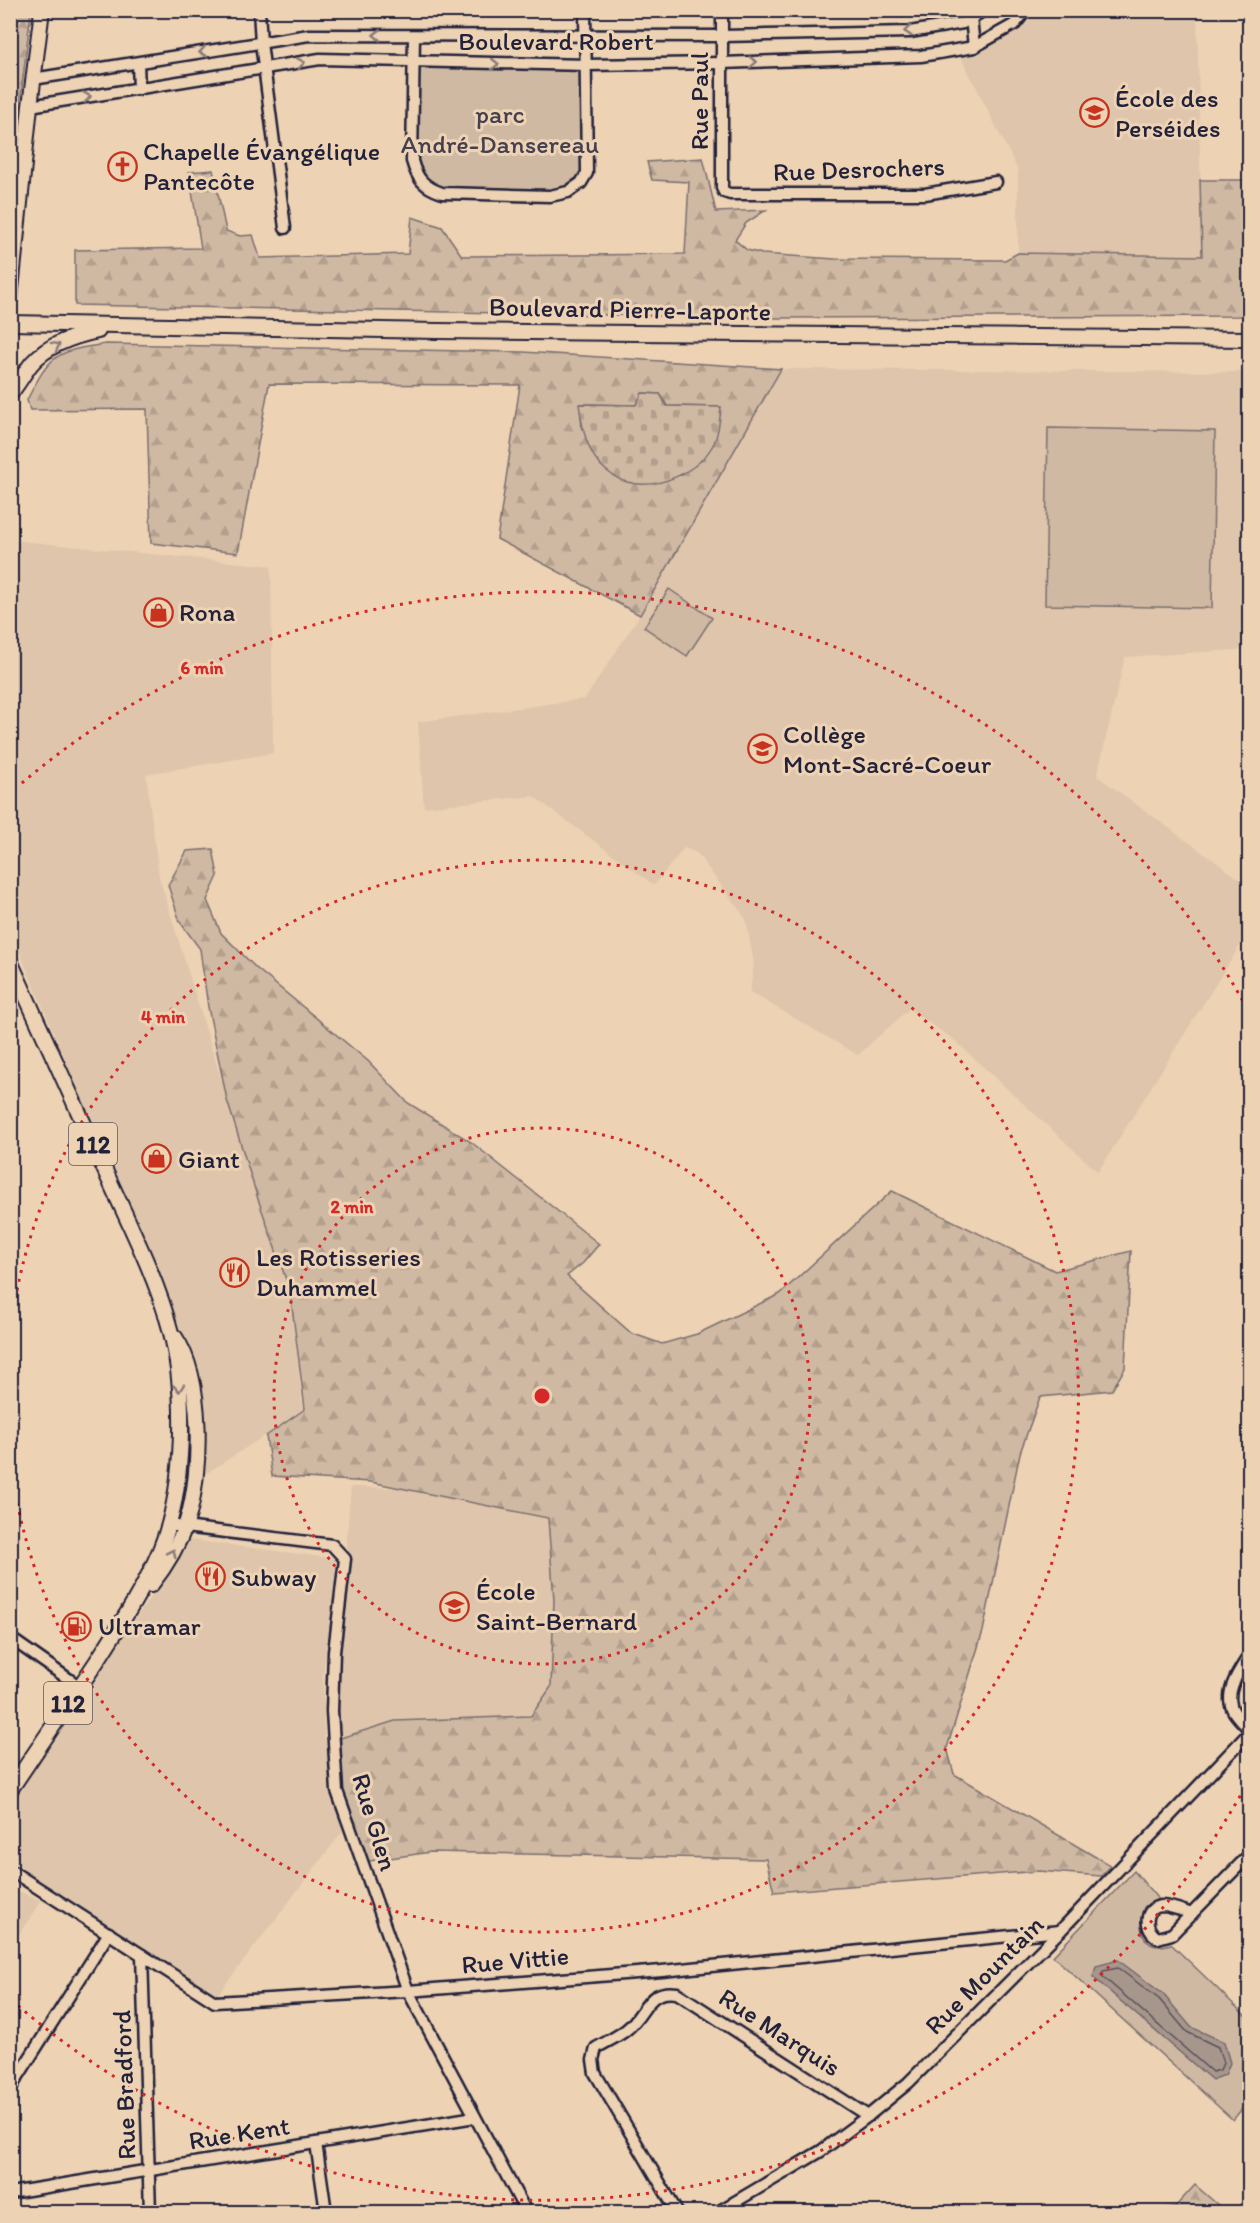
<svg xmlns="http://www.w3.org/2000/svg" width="1260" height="2223" font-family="Itim,sans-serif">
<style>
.built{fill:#dec5ab}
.forest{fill:url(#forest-firs);stroke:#796e6f;stroke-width:1.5;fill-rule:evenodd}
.cemetery{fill:url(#cemetery-stones);stroke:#796e6f;stroke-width:1.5}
.park{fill:#d0b9a3;stroke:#796e6f;stroke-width:1.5}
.water{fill:#a7968b;stroke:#72686b;stroke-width:1.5}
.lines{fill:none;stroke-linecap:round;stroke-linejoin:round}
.shore{stroke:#57505b;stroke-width:1.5}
.minor-casing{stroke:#22223b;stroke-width:15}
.major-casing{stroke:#22223b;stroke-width:18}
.minor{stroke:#edd2b4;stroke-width:10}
.major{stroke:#edd2b4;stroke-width:14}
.oneway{stroke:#887a78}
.ring{fill:none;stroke:#d62828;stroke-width:3;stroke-dasharray:3 6}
.labels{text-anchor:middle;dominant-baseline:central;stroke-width:6;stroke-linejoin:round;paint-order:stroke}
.shield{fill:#edd2b4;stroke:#5f575f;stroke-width:1.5}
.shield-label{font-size:24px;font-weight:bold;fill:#22223b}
.street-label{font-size:26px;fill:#22223b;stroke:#edd2b4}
.poi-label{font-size:26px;fill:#22223b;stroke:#edd2b4;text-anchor:start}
.park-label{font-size:26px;fill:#454050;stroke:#edd2b4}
.centre{fill:#d62828;stroke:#edd2b4;stroke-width:3}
.ring-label{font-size:18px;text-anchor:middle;font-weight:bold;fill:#d62828;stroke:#edd2b4;stroke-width:6;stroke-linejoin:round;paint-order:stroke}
</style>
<defs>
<pattern id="forest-firs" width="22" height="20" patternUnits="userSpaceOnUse" patternTransform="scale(1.5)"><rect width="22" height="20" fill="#d0b9a3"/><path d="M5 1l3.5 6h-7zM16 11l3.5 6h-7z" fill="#b29f8d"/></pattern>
<pattern id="cemetery-stones" width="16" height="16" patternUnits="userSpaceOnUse" patternTransform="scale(1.5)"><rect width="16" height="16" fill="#d0b9a3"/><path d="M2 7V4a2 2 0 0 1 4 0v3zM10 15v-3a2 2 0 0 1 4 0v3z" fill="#b29f8d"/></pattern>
</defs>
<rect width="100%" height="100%" fill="#edd2b4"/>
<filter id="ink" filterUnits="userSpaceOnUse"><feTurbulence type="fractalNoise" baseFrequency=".0167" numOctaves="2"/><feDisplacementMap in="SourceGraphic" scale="12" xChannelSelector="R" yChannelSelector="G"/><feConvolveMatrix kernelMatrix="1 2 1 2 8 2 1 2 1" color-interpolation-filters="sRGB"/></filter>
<g filter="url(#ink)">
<g class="built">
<polygon points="1032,11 1197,11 1202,256 1018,253 1018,170 960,55 994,42 1020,25"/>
<polygon points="781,369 1249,372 1249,649 1125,657 1097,776 1249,886 1249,931 1098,1172 953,1039 909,1009 858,1055 750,992 754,964 746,919 697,853 684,848 654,885 533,796 424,807 418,722 585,699 640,615"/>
<polygon points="10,540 271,566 273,753 146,774 159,877 257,1196 290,1291 303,1411 202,1476 189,1350 11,932"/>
<polygon points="351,1487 569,1492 571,1776 337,1791 332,1711"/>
<polygon points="190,1540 337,1559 323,1676 324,1734 342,1832 215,1998 11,1866 11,1798"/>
<polygon points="11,1888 41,1901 11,1946"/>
</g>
<g class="forest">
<polygon points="11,10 31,11 11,178 10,11"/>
<polygon points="703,158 716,212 766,210 746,223 735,240 747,250 762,254 835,259 1005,260 1018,253 1202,256 1200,180 1249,180 1249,316 769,318 75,305 75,250 201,248 189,172 213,170 226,231 240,236 253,235 260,258 408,254 412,217 442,227 462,256 685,254 689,182 652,180 647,162"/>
<path d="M106 344 523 352 781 369 640 615 497 539 520 385 269 384 238 553 151 543 147 409 30 410 27 400C50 354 56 351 106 344ZM643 393 660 394 667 406 721 407 582 429 580 404 636 405Z"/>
<polygon points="213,849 218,876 207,900 221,933 256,968 368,1061 408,1103 471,1142 599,1244 583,1263 567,1276 631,1333 662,1344 697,1334 780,1294 892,1191 1055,1271 1131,1251 1125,1368 1112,1390 1040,1397 1020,1453 983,1631 947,1748 954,1774 1111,1866 1101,1876 1039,1871 774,1892 766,1859 431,1852 356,1863 346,1827 331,1741 395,1721 531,1716 551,1687 554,1600 548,1518 371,1482 272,1476 266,1436 305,1409 290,1291 257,1196 227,1100 208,1007 200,949 180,922 168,885 187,851"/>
<polygon points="1195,2185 1226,2212 1142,2212 1175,2207"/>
</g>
<path class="cemetery" d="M642 393 660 394 667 406 721 407C720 419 719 432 714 443 700 471 658 491 627 482 621 481 612 475 607 471 587 456 582 427 579 404L636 405Z"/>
<g class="park">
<polygon points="414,62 587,65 587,173 568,192 442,193 416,173"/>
<polygon points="1048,428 1215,431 1212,608 1045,605"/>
<polygon points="669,589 712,618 687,656 644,627"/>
<path d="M1134 1871 1158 1899 1144 1907C1136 1930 1144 1953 1171 1944L1249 2019V2100L1233 2120 1053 1956Z"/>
</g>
<polygon class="water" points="1118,1960 1163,1994 1191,2027 1224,2042 1230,2063 1225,2075 1212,2080 1093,1977 1096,1966"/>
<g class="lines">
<polygon class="shore" points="1118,1968 1159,1999 1187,2032 1218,2047 1223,2063 1220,2070 1212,2072 1101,1975 1103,1971"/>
<defs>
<g id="minor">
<polyline points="259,10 261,43 285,228"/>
<polyline points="722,10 722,188 724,192 730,194 925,194 996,182"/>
<polyline points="971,17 974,47"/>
<path d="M414 36 412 161C417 179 424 187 442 193L550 196 568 192 581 183 587 173 585 10"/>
<polyline points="138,63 139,89"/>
<polyline points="33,79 309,35 722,36 910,32 963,23 984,10"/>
<polyline points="30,106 320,59 587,65 722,63 921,56 974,47 1015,24 1026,10"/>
<polyline points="168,1525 332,1545 345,1559 334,1652 332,1711 337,1791 408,1991 526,2212"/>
<polyline points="10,1638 80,1687"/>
<path d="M1250 1654C1240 1670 1222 1693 1234 1712 1238 1718 1244 1724 1250 1730"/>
<polyline points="10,1870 215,2002 408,1991 662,1971 1060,1931"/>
<path d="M1192 1914C1183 1911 1171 1906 1162 1906 1143 1907 1144 1931 1158 1938L1172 1934 1250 1854"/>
<polyline points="142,1955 150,2212"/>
<polyline points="10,2089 109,1933"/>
<polyline points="316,2143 326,2212"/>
<polyline points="10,2193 475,2117"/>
<path d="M677 2212 595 2073 593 2060 596 2048C606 2042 617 2037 626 2030 646 2015 646 1988 677 1993L868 2116"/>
<polyline points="718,2212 821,2151 868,2116 908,2083 1060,1931 1250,1732"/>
</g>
<g id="major">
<polyline points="10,299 30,106 42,10"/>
<polyline points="10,323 437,331 1250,339"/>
<path d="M10 394C18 384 24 373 32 363 49 344 74 336 98 331"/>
<path d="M10 961C44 1036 78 1111 112 1186 133 1232 157 1280 170 1329 187 1391 185 1491 160 1550 144 1589 120 1625 97 1661 68 1704 39 1747 10 1790"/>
<path d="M151 1585C166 1566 179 1544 187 1521 202 1473 204 1379 175 1337"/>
</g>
</defs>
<use href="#minor" class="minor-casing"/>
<use href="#major" class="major-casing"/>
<use href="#minor" class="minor"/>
<use href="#major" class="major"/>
</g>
<defs><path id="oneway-chevron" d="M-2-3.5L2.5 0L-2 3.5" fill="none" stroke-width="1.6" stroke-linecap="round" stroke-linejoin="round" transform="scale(1.5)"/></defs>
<g class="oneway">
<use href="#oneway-chevron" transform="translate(908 31) rotate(175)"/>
<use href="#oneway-chevron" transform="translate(377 35) rotate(-179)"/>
<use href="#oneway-chevron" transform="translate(203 52) rotate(170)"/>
<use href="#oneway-chevron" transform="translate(753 62) rotate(-2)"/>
<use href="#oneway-chevron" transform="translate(301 63) rotate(-9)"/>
<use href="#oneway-chevron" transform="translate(495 64) rotate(1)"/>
<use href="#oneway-chevron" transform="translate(87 97) rotate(-9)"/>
<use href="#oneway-chevron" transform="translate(56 346) rotate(-29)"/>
<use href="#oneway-chevron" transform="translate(179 1388) rotate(84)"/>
<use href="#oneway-chevron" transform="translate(172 1553) rotate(-64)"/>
</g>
</g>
<g class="ring">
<circle cx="542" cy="1396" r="268"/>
<path d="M11 1326A536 536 0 1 1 11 1466"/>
<path d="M1249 1780A804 804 0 0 1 15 2003M15 789A804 804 0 0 1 1249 1012"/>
</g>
<defs>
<symbol id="school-ring" viewBox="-11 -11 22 22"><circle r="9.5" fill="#edd2b4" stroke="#c8321e" stroke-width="1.5"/><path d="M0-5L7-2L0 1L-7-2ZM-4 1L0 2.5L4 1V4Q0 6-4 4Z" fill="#c8321e"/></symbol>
<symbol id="church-ring" viewBox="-11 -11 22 22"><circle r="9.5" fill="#edd2b4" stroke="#c8321e" stroke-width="1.5"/><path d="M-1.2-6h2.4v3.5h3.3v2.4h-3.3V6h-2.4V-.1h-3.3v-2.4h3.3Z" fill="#c8321e"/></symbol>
<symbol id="shop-ring" viewBox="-11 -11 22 22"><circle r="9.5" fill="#edd2b4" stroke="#c8321e" stroke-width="1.5"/><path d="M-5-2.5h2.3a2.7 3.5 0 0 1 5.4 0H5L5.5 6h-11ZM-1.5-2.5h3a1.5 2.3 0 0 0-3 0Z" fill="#c8321e"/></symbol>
<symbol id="restaurant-ring" viewBox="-11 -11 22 22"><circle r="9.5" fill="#edd2b4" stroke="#c8321e" stroke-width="1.5"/><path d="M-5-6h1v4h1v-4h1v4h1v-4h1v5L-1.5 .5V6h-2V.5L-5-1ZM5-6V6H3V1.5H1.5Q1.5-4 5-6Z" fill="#c8321e"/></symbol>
<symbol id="fuel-ring" viewBox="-11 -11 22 22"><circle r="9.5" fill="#edd2b4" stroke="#c8321e" stroke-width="1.5"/><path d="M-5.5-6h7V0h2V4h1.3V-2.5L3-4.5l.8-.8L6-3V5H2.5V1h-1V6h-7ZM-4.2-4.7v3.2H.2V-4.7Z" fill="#c8321e"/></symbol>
</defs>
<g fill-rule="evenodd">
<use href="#school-ring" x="1078" y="96" width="33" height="33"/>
<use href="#church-ring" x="106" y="150" width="33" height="33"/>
<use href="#shop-ring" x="142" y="596" width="33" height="33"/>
<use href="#school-ring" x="746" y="732" width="33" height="33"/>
<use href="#shop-ring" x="140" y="1142" width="33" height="33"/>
<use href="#restaurant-ring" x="218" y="1256" width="33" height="33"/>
<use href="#restaurant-ring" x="194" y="1560" width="33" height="33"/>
<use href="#school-ring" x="438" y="1590" width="33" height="33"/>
<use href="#fuel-ring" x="60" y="1610" width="33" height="33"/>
</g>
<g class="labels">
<g class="shield">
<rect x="69" y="1123" width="48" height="42" rx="4.5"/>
<rect x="44" y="1682" width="48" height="42" rx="4.5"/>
</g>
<g class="shield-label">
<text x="93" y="1144">112</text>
<text x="68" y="1703">112</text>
</g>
<g class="street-label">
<text x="556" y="41">Boulevard Robert</text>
<text transform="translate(699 101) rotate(-90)">Rue Paul</text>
<text transform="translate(859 169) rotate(-2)">Rue Desrochers</text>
<text transform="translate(630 309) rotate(1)">Boulevard Pierre-Laporte</text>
<text transform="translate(375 1822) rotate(73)">Rue Glen</text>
<text transform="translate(515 1960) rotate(-5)">Rue Vittie</text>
<text transform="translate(984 1975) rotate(-45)">Rue Mountain</text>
<text transform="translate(780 2032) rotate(33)">Rue Marquis</text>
<text transform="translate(124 2085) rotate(-92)">Rue Bradford</text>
<text transform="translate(239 2133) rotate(-9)">Rue Kent</text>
</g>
<g class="poi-label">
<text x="1115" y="98">École des<tspan x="1115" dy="30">Perséides</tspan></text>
<text x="143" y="151">Chapelle Évangélique<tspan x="143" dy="30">Pantecôte</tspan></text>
<text x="179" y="612">Rona</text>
<text x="783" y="734">Collège<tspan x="783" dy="30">Mont-Sacré-Coeur</tspan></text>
<text x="178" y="1159">Giant</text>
<text x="256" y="1257">Les Rotisseries<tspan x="256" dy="30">Duhammel</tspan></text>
<text x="231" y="1577">Subway</text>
<text x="476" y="1591">École<tspan x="476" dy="30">Saint-Bernard</tspan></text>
<text x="98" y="1626">Ultramar</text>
</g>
<g class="park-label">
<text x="500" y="114">parc<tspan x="500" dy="30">André-Dansereau</tspan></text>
</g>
</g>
<circle cx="542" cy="1396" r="9" class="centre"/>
<g class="ring-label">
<text x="202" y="674">6 min</text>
<text x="163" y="1023">4 min</text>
<text x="352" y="1213">2 min</text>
</g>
<rect width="1260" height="2223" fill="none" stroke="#edd2b4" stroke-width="36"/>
<rect x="18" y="18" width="1224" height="2187" fill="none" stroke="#22223b" stroke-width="2" filter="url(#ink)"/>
</svg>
